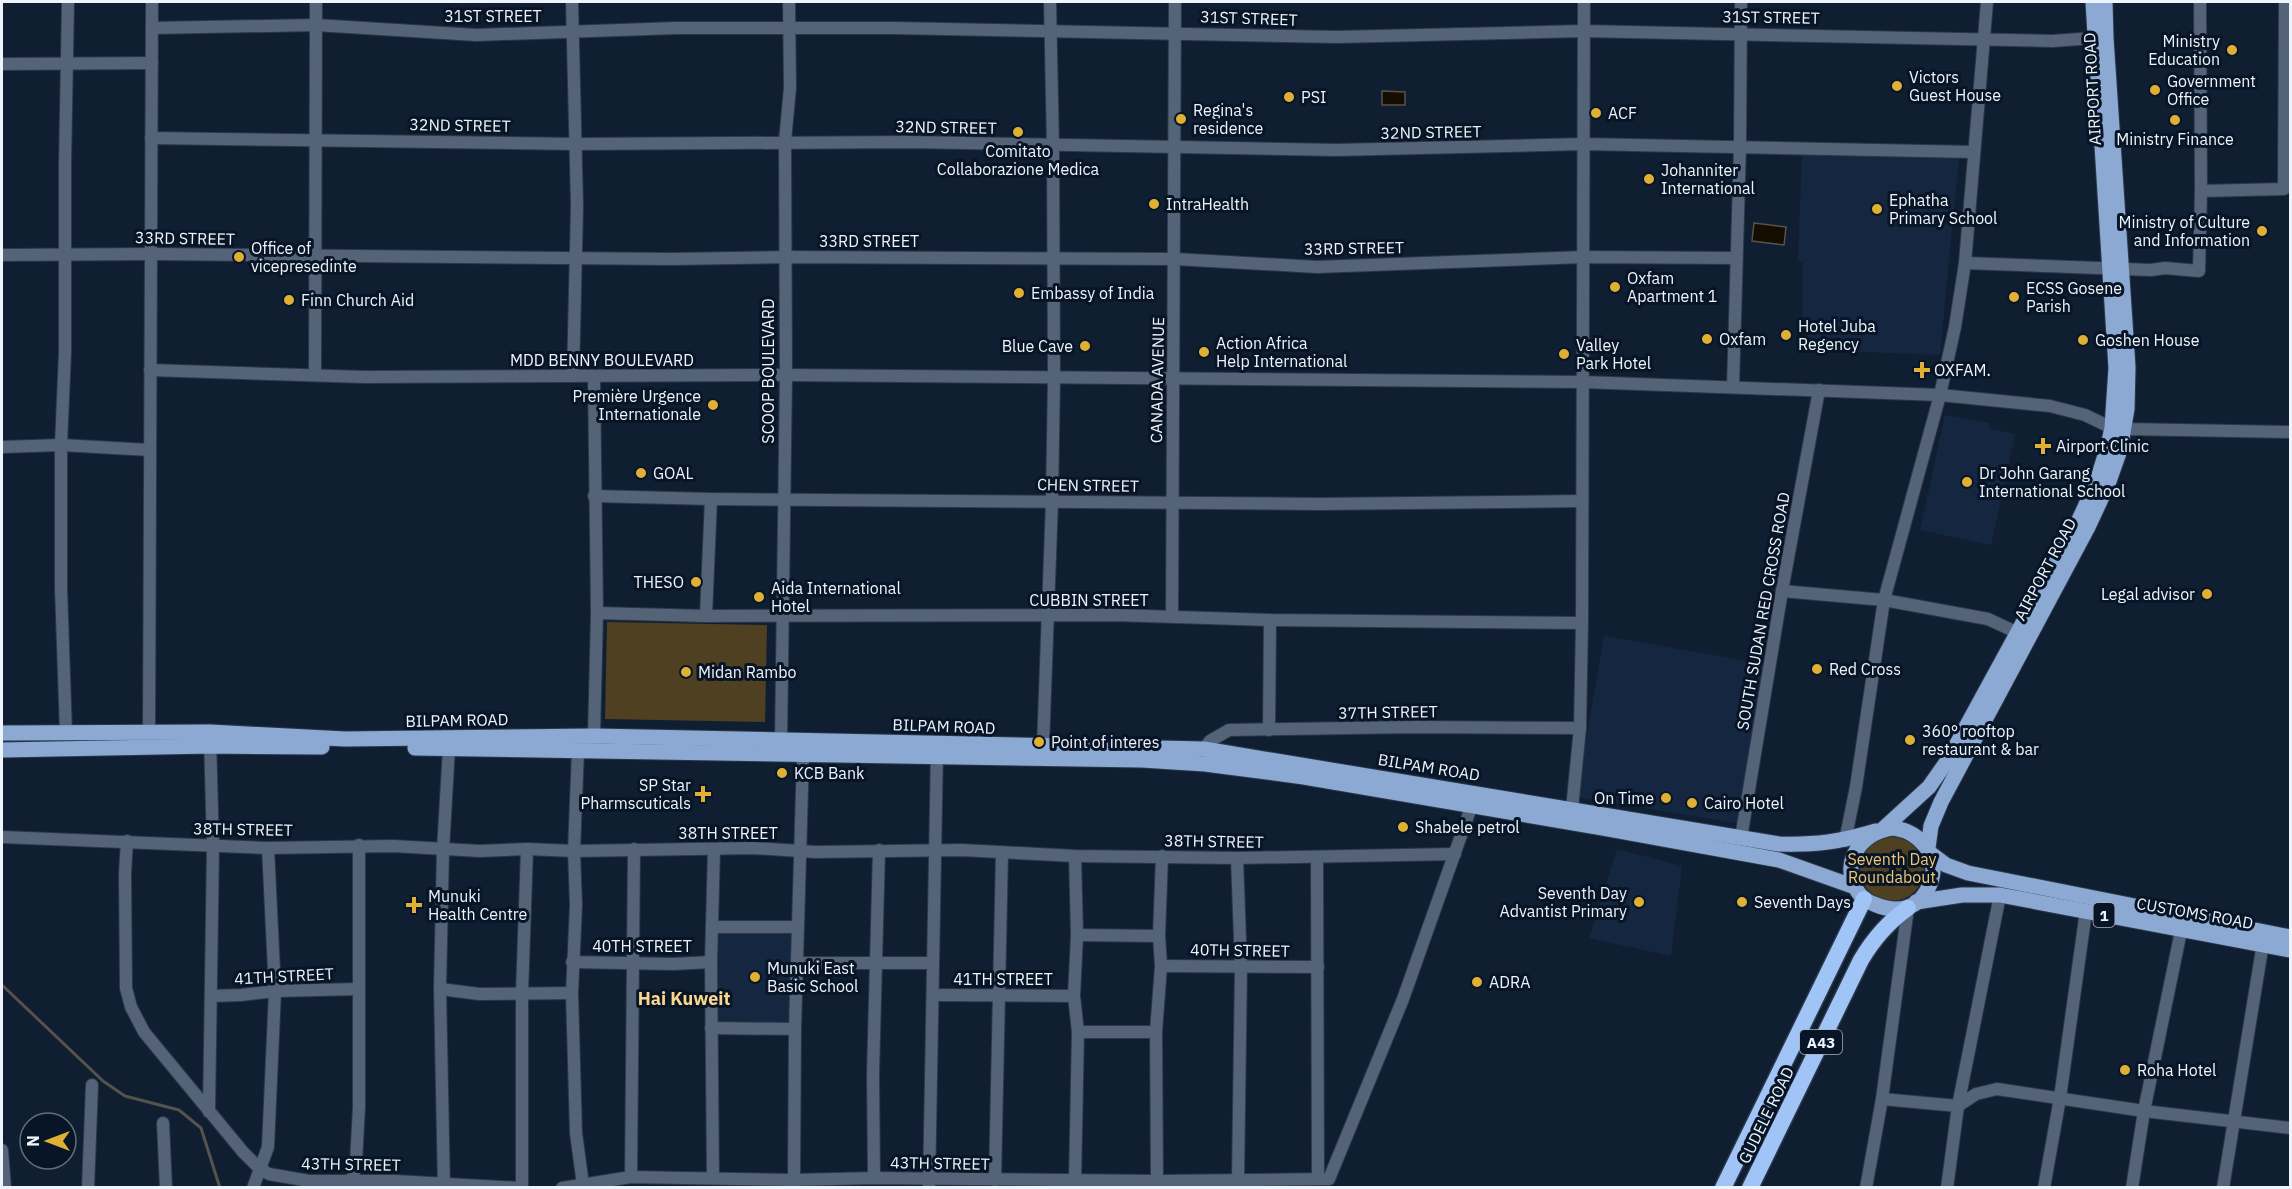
<svg xmlns="http://www.w3.org/2000/svg" width="2292" height="1189" font-family="'IBM Plex Sans',sans-serif">
<style>
.built{fill:#152740}
.green{fill:#4e4021}
.water{fill:#150d00;stroke:#56524c;stroke-width:1.5}
.lines{fill:none;stroke-linecap:round;stroke-linejoin:round}
.stream{stroke:#56524c;stroke-width:3}
.minor-casing{stroke:#2b384a;stroke-width:14}
.major-casing{stroke:#2b384a;stroke-width:17}
.highway-casing{stroke:#2b384a;stroke-width:19}
.minor{stroke:#546377;stroke-width:12}
.major{stroke:#8ba9d2;stroke-width:15}
.highway{stroke:#a1c4f7;stroke-width:16}
.poi-dot{fill:#e0b034;stroke:#071527;stroke-width:2}
.labels{text-anchor:middle;dominant-baseline:central;stroke-width:6;stroke-linejoin:round;paint-order:stroke}
.shield{fill:#071527;stroke:#a9b1bd;stroke-width:1.5}
.shield-label{font-size:15px;font-weight:bold;fill:#eef4fd}
.street-label{font-size:16px;fill:#eef4fd;stroke:#071527}
.poi-label{font-size:16px;fill:#eef4fd;stroke:#071527;text-anchor:start}
.park-label{font-size:16px;fill:#eec874;stroke:#071527}
.neighbourhood-label{font-size:18px;font-weight:bold;fill:#f9d78d;stroke:#071527}
</style>
<rect width="100%" height="100%" fill="#101e32"/>
<g class="built">
<polygon points="1802,152 1959,157 1940,355 1844,351 1844,342 1814,343 1803,334 1803,263 1798,261"/>
<polygon points="1945,415 1989,423 1990,429 2015,434 1991,545 1920,530"/>
<polygon points="1604,636 1765,664 1737,823 1576,797"/>
<polygon points="1617,849 1682,866 1671,956 1589,938"/>
<polygon points="796,930 792,1024 716,1023 717,932"/>
</g>
<g class="green">
<polygon points="607,622 767,625 765,722 605,719"/>
<circle cx="1892" cy="869" r="32"/>
</g>
<g class="water">
<polygon points="1382,91 1405,92 1405,105 1382,105"/>
<polygon points="1754,223 1786,227 1784,245 1752,241"/>
</g>
<g class="lines">
<polyline class="stream" points="2,985 103,1081 125,1096 179,1110 201,1128 220,1188"/>
<defs>
<g id="minor">
<polyline points="572,2 577,206 573,376"/>
<polyline points="152,28 316,25 476,35 676,28 894,28 1337,37 1583,31 2052,41 2094,38"/>
<polyline points="2,64 152,63"/>
<polyline points="151,138 576,144 909,142 1336,150 1583,144 1974,152"/>
<polyline points="2201,191 2284,189 2285,2"/>
<polyline points="2,255 151,254 672,259 786,257 1175,259 1317,267 1583,257 1736,258"/>
<polyline points="1965,263 2151,270 2165,268 2199,271 2201,191 2200,2"/>
<polyline points="150,370 365,377 786,375 1583,382 1940,395 2050,406 2085,415 2112,428 2125,429 2290,432"/>
<polyline points="315,375 316,2"/>
<polyline points="594,376 597,613 594,736"/>
<polyline points="1733,387 1740,146 1741,2"/>
<polyline points="2,447 61,445 150,450"/>
<polyline points="594,496 711,499 1320,504 1582,501"/>
<polyline points="1782,591 1884,600 1988,619 2018,633"/>
<polyline points="597,613 706,616 1114,615 1270,620 1582,623"/>
<polyline points="706,616 711,499"/>
<polyline points="1172,616 1175,2"/>
<polyline points="1269,730 1270,620"/>
<polyline points="66,733 61,588 61,445 65,352 65,164 68,2"/>
<polyline points="149,733 152,2"/>
<polyline points="781,741 786,375 785,141 790,88 789,2"/>
<polyline points="1043,747 1052,501 1054,378 1053,146 1050,2"/>
<polyline points="1204,749 1210,741 1229,730 1415,727 1580,728"/>
<polyline points="578,750 574,851 576,905 572,993 576,1133 583,1185"/>
<polyline points="1572,809 1580,728 1582,623 1584,2"/>
<polyline points="2,837 268,848 393,846 480,851 527,849 574,851 753,848 816,852 962,850 1075,856 1237,858 1455,854"/>
<polyline points="1741,838 1782,591 1819,390"/>
<polyline points="127,841 125,873 126,988 131,1007 144,1032 243,1152 260,1169 269,1174 309,1181 395,1181 519,1188"/>
<polyline points="1845,841 1856,787 1884,600 1940,395 1955,327 1965,263 1987,2"/>
<polyline points="1237,858 1241,966 1238,1179"/>
<polyline points="1317,858 1318,1179"/>
<polyline points="713,927 797,927"/>
<polyline points="1077,935 1159,936"/>
<polyline points="572,962 673,964 711,962"/>
<polyline points="798,963 933,963"/>
<polyline points="1161,966 1318,967"/>
<polyline points="440,989 479,994 572,993"/>
<polyline points="933,995 1074,996"/>
<polyline points="211,996 241,995 275,991 359,989"/>
<polyline points="711,1028 795,1029"/>
<polyline points="1078,1032 1156,1032"/>
<polyline points="1882,1099 1958,1106 1976,1094 1997,1089 2144,1111 2290,1128"/>
<polyline points="209,1112 213,846 210,738"/>
<polyline points="163,1123 166,1188"/>
<polyline points="2,1150 5,1188"/>
<polyline points="631,1177 634,849"/>
<polyline points="713,1178 711,962 714,849"/>
<polyline points="874,1178 873,1074 879,850"/>
<polyline points="794,1180 795,1029 803,755"/>
<polyline points="995,1180 1002,852"/>
<polyline points="1075,1180 1078,1032 1074,996 1077,935 1075,856"/>
<polyline points="1157,1181 1156,1032 1161,966 1159,936 1162,856"/>
<polyline points="929,1186 937,748"/>
<polyline points="88,1188 92,1085"/>
<polyline points="253,1188 268,1147 275,991 268,848"/>
<polyline points="351,1188 356,1162 359,1107 359,845"/>
<polyline points="444,1188 440,989 443,850 449,748"/>
<polyline points="522,1188 522,993 527,849"/>
<polyline points="562,1188 631,1177 794,1180 874,1178 1157,1181 1329,1179 1403,999 1474,799"/>
<polyline points="1866,1188 1882,1099 1908,908"/>
<polyline points="1947,1188 1958,1106 2000,895"/>
<polyline points="2044,1188 2060,1098 2086,911"/>
<polyline points="2132,1188 2144,1111 2181,931"/>
<polyline points="2223,1188 2263,943"/>
</g>
<g id="major">
<path d="M2 733 210 732 345 739 594 736 1204 749 1779 844C1816 845 1840 842 1876 831"/>
<polyline points="415,748 1142,760 1205,764 1304,777 1603,828 1779,860 1855,887"/>
<polyline points="2,750 210,746 322,747"/>
<path d="M1894 828C1920 832 1941 856 1930 884 1920 910 1897 914 1874 904 1869 902 1865 900 1862 897 1836 868 1859 831 1894 828Z"/>
<polyline points="1883,829 1929,787 1948,760 2078,522 2097,481 2108,446 2112,428 2116,368 2093,2"/>
<polyline points="1928,848 1931,826 1941,802 2088,527 2108,484 2120,450 2127,409 2128,367 2106,38 2105,2"/>
<polyline points="1930,853 1946,865 1968,873 2290,937"/>
<polyline points="1916,902 1962,895 2000,895 2290,950"/>
</g>
<g id="highway">
<polyline points="1723,1188 1864,899"/>
<path d="M1750 1188 1861 960C1874 938 1888 922 1908 908"/>
</g>
</defs>
<use href="#minor" class="minor-casing"/>
<use href="#major" class="major-casing"/>
<use href="#highway" class="highway-casing"/>
<use href="#minor" class="minor"/>
<use href="#major" class="major"/>
<use href="#highway" class="highway"/>
</g>
<g class="poi-dot">
<circle cx="2232" cy="50" r="6"/>
<circle cx="1897" cy="86" r="6"/>
<circle cx="2155" cy="90" r="6"/>
<circle cx="1289" cy="97" r="6"/>
<circle cx="1596" cy="113" r="6"/>
<circle cx="1181" cy="119" r="6"/>
<circle cx="2175" cy="120" r="6"/>
<circle cx="1018" cy="132" r="6"/>
<circle cx="1649" cy="179" r="6"/>
<circle cx="1154" cy="204" r="6"/>
<circle cx="1877" cy="209" r="6"/>
<circle cx="2262" cy="231" r="6"/>
<circle cx="239" cy="257" r="6"/>
<circle cx="1615" cy="287" r="6"/>
<circle cx="1019" cy="293" r="6"/>
<circle cx="2014" cy="297" r="6"/>
<circle cx="289" cy="300" r="6"/>
<circle cx="1786" cy="335" r="6"/>
<circle cx="1707" cy="339" r="6"/>
<circle cx="2083" cy="340" r="6"/>
<circle cx="1085" cy="346" r="6"/>
<circle cx="1204" cy="352" r="6"/>
<circle cx="1564" cy="354" r="6"/>
<path d="M1919 361h6v6h6v6h-6v6h-6v-6h-6v-6h6z"/>
<circle cx="713" cy="405" r="6"/>
<path d="M2040 437h6v6h6v6h-6v6h-6v-6h-6v-6h6z"/>
<circle cx="641" cy="473" r="6"/>
<circle cx="1967" cy="482" r="6"/>
<circle cx="696" cy="582" r="6"/>
<circle cx="2207" cy="594" r="6"/>
<circle cx="759" cy="597" r="6"/>
<circle cx="1817" cy="669" r="6"/>
<circle cx="686" cy="672" r="6"/>
<circle cx="1910" cy="740" r="6"/>
<circle cx="1039" cy="742" r="6"/>
<circle cx="782" cy="773" r="6"/>
<path d="M700 785h6v6h6v6h-6v6h-6v-6h-6v-6h6z"/>
<circle cx="1666" cy="798" r="6"/>
<circle cx="1692" cy="803" r="6"/>
<circle cx="1403" cy="827" r="6"/>
<circle cx="1639" cy="902" r="6"/>
<circle cx="1742" cy="902" r="6"/>
<path d="M411 896h6v6h6v6h-6v6h-6v-6h-6v-6h6z"/>
<circle cx="755" cy="977" r="6"/>
<circle cx="1477" cy="982" r="6"/>
<circle cx="2125" cy="1070" r="6"/>
</g>
<g class="labels">
<g class="shield">
<rect x="2093.5" y="903" width="21" height="24" rx="4.5"/>
<rect x="1800" y="1030" width="42" height="24" rx="4.5"/>
</g>
<g class="shield-label">
<text x="2104" y="915">1</text>
<text x="1821" y="1042">A43</text>
</g>
<g class="street-label">
<text x="493" y="16">31ST STREET</text>
<text transform="translate(1771 17) rotate(1)">31ST STREET</text>
<text transform="translate(1249 18) rotate(2)">31ST STREET</text>
<text transform="translate(2092 89) rotate(-93)">AIRPORT ROAD</text>
<text transform="translate(460 125) rotate(1)">32ND STREET</text>
<text transform="translate(946 127) rotate(1)">32ND STREET</text>
<text transform="translate(1431 132) rotate(-1)">32ND STREET</text>
<text transform="translate(185 238) rotate(1)">33RD STREET</text>
<text x="869" y="241">33RD STREET</text>
<text transform="translate(1354 248) rotate(-1)">33RD STREET</text>
<text x="602" y="360">MDD BENNY BOULEVARD</text>
<text transform="translate(768 371) rotate(-90)">SCOOP BOULEVARD</text>
<text transform="translate(1157 380) rotate(-89)">CANADA AVENUE</text>
<text transform="translate(1088 485) rotate(1)">CHEN STREET</text>
<text transform="translate(2045 569) rotate(-62)">AIRPORT ROAD</text>
<text x="1089" y="600">CUBBIN STREET</text>
<text transform="translate(1763 611) rotate(-80)">SOUTH SUDAN RED CROSS ROAD</text>
<text transform="translate(1388 712) rotate(-1)">37TH STREET</text>
<text transform="translate(457 720) rotate(-1)">BILPAM ROAD</text>
<text transform="translate(944 726) rotate(2)">BILPAM ROAD</text>
<text transform="translate(1429 767) rotate(9)">BILPAM ROAD</text>
<text transform="translate(243 829) rotate(1)">38TH STREET</text>
<text x="728" y="833">38TH STREET</text>
<text transform="translate(1214 841) rotate(1)">38TH STREET</text>
<text transform="translate(2195 913) rotate(10)">CUSTOMS ROAD</text>
<text x="642" y="946">40TH STREET</text>
<text transform="translate(1240 950) rotate(1)">40TH STREET</text>
<text transform="translate(284 976) rotate(-3)">41TH STREET</text>
<text x="1003" y="979">41TH STREET</text>
<text transform="translate(1766 1115) rotate(-64)">GUDELE ROAD</text>
<text transform="translate(940 1163) rotate(1)">43TH STREET</text>
<text transform="translate(351 1164) rotate(1)">43TH STREET</text>
</g>
<g class="poi-label">
<text x="2220" y="41" text-anchor="end">Ministry<tspan x="2220" dy="18">Education</tspan></text>
<text x="1909" y="77">Victors<tspan x="1909" dy="18">Guest House</tspan></text>
<text x="2167" y="81">Government<tspan x="2167" dy="18">Office</tspan></text>
<text x="1301" y="97">PSI</text>
<text x="1193" y="110">Regina's<tspan x="1193" dy="18">residence</tspan></text>
<text x="1608" y="113">ACF</text>
<text x="2175" y="139" text-anchor="middle">Ministry Finance</text>
<text x="1018" y="151" text-anchor="middle">Comitato<tspan x="1018" dy="18">Collaborazione Medica</tspan></text>
<text x="1661" y="170">Johanniter<tspan x="1661" dy="18">International</tspan></text>
<text x="1889" y="200">Ephatha<tspan x="1889" dy="18">Primary School</tspan></text>
<text x="1166" y="204">IntraHealth</text>
<text x="2250" y="222" text-anchor="end">Ministry of Culture<tspan x="2250" dy="18">and Information</tspan></text>
<text x="251" y="248">Office of<tspan x="251" dy="18">vicepresedinte</tspan></text>
<text x="1627" y="278">Oxfam<tspan x="1627" dy="18">Apartment 1</tspan></text>
<text x="2026" y="288">ECSS Gosene<tspan x="2026" dy="18">Parish</tspan></text>
<text x="1031" y="293">Embassy of India</text>
<text x="301" y="300">Finn Church Aid</text>
<text x="1798" y="326">Hotel Juba<tspan x="1798" dy="18">Regency</tspan></text>
<text x="1719" y="339">Oxfam</text>
<text x="2095" y="340">Goshen House</text>
<text x="1216" y="343">Action Africa<tspan x="1216" dy="18">Help International</tspan></text>
<text x="1576" y="345">Valley<tspan x="1576" dy="18">Park Hotel</tspan></text>
<text x="1073" y="346" text-anchor="end">Blue Cave</text>
<text x="1934" y="370">OXFAM.</text>
<text x="701" y="396" text-anchor="end">Première Urgence<tspan x="701" dy="18">Internationale</tspan></text>
<text x="2056" y="446">Airport Clinic</text>
<text x="653" y="473">GOAL</text>
<text x="1979" y="473">Dr John Garang<tspan x="1979" dy="18">International School</tspan></text>
<text x="684" y="582" text-anchor="end">THESO</text>
<text x="771" y="588">Aida International<tspan x="771" dy="18">Hotel</tspan></text>
<text x="2195" y="594" text-anchor="end">Legal advisor</text>
<text x="1829" y="669">Red Cross</text>
<text x="698" y="672">Midan Rambo</text>
<text x="1922" y="731">360° rooftop<tspan x="1922" dy="18">restaurant &amp; bar</tspan></text>
<text x="1051" y="742">Point of interes</text>
<text x="794" y="773">KCB Bank</text>
<text x="691" y="785" text-anchor="end">SP Star<tspan x="691" dy="18">Pharmscuticals</tspan></text>
<text x="1654" y="798" text-anchor="end">On Time</text>
<text x="1704" y="803">Cairo Hotel</text>
<text x="1415" y="827">Shabele petrol</text>
<text x="1627" y="893" text-anchor="end">Seventh Day<tspan x="1627" dy="18">Advantist Primary</tspan></text>
<text x="428" y="896">Munuki<tspan x="428" dy="18">Health Centre</tspan></text>
<text x="1754" y="902">Seventh Days</text>
<text x="767" y="968">Munuki East<tspan x="767" dy="18">Basic School</tspan></text>
<text x="1489" y="982">ADRA</text>
<text x="2137" y="1070">Roha Hotel</text>
</g>
<g class="park-label">
<text x="1892" y="859">Seventh Day<tspan x="1892" dy="18">Roundabout</tspan></text>
</g>
<g class="neighbourhood-label">
<text x="684" y="998">Hai Kuweit</text>
</g>
</g>
<rect width="2292" height="1189" fill="none" stroke="#eef4fd" stroke-width="6"/>
<g transform="translate(48 1141) rotate(270)"><circle r="28" fill="#071527" stroke="#636e7d" stroke-width="1.5"/>
<path d="M0-4.5L10 22L0 15L-10 22Z" fill="#e0b034"/>
<text y="-9" font-size="16" font-weight="bold" text-anchor="middle" fill="#eef4fd">N</text>
</g>
</svg>
